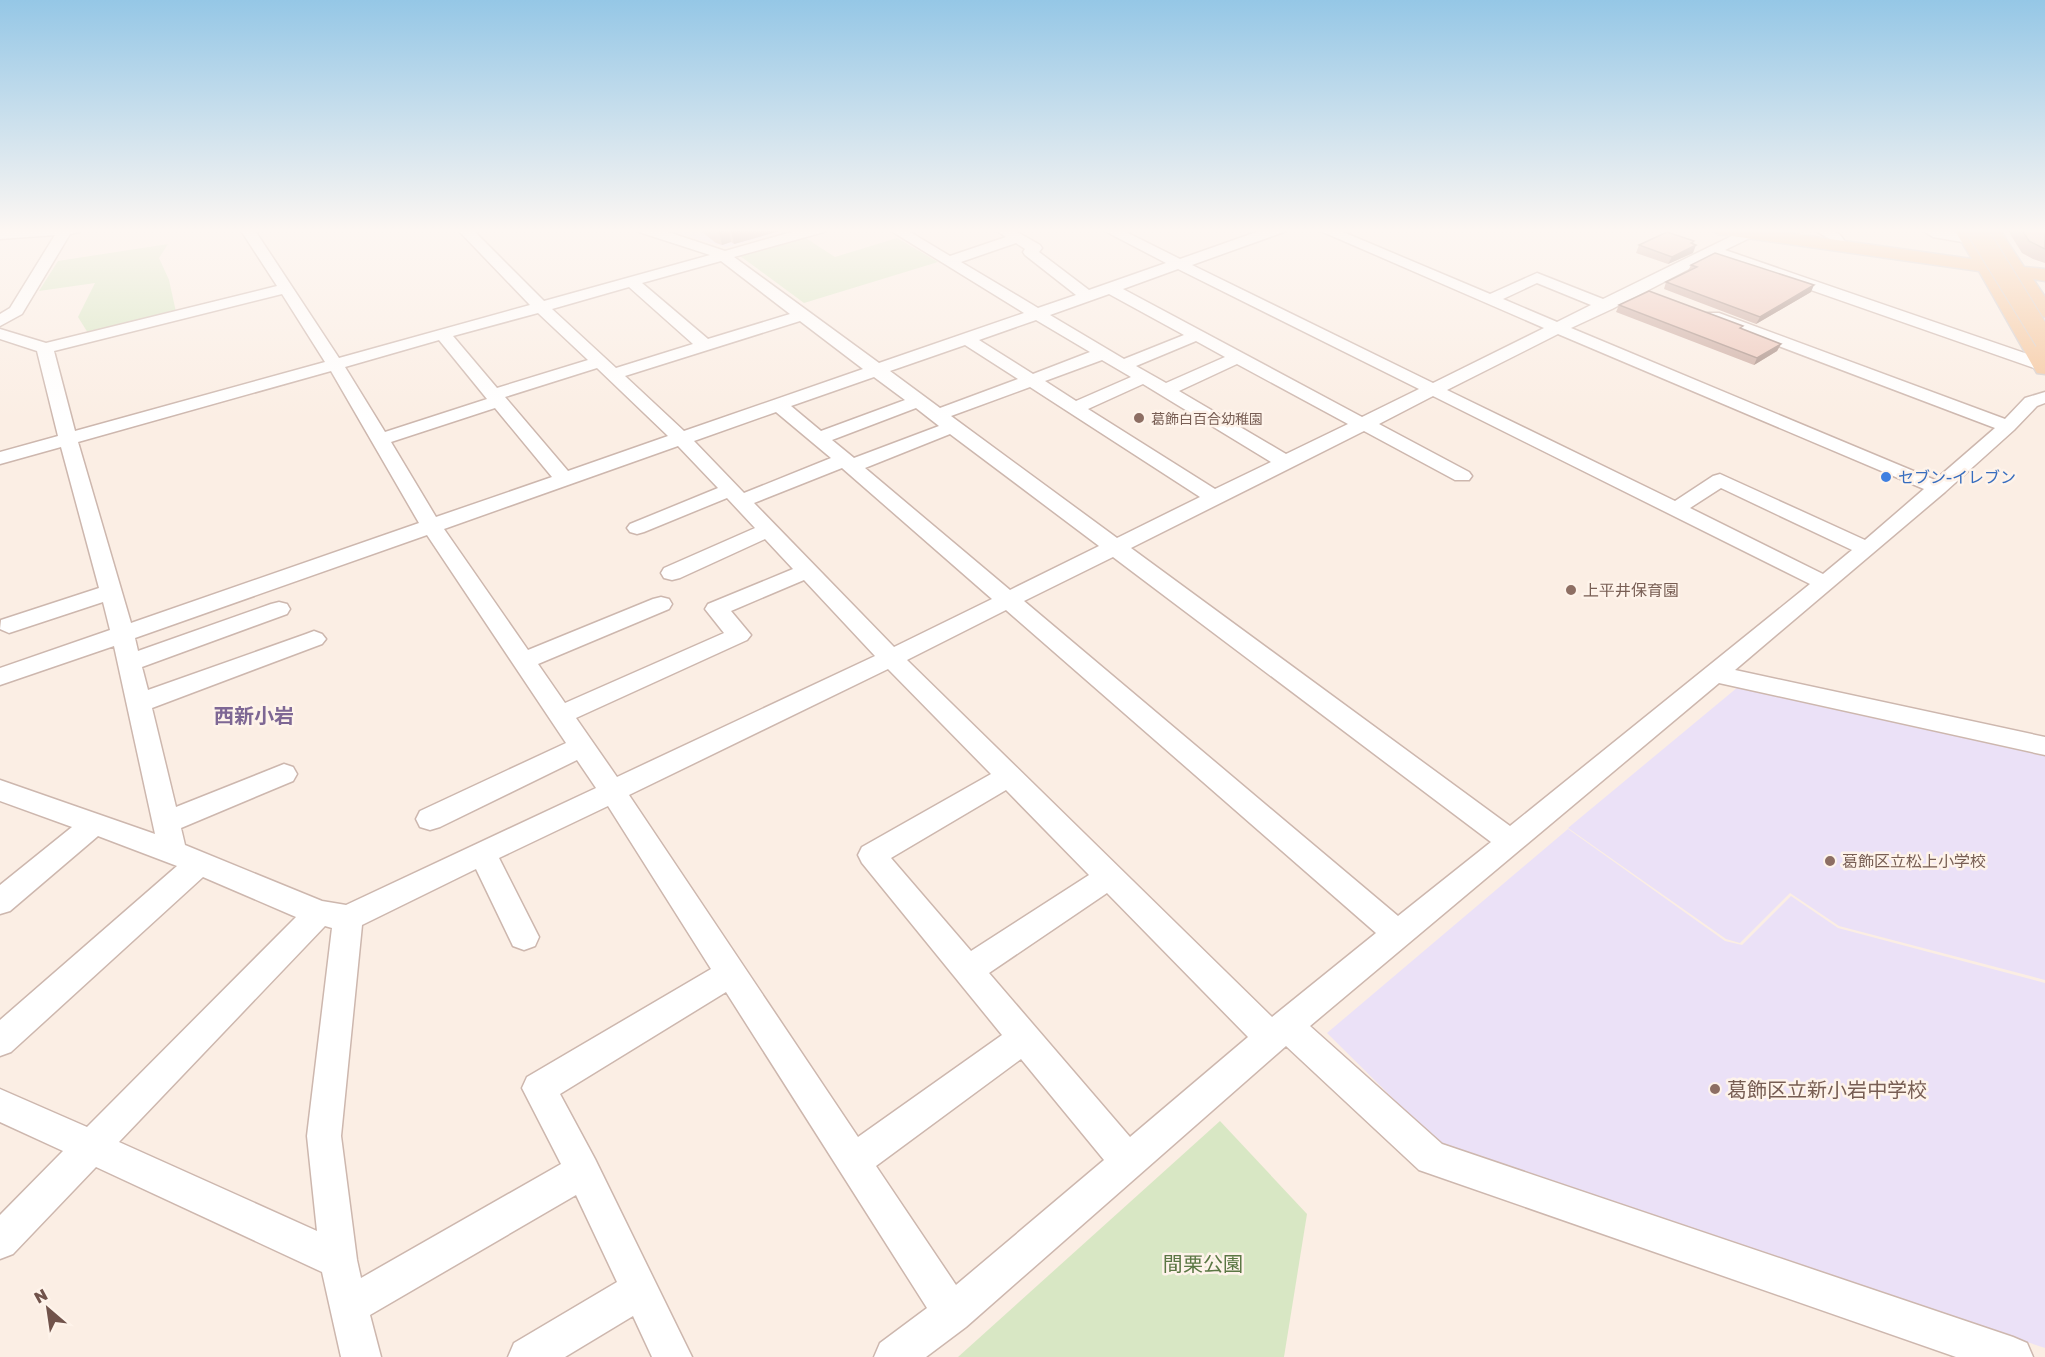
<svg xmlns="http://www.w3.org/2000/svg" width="2045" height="1357" font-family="'Golos Text','Noto Sans JP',sans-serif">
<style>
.education{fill:#ebe1f7}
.green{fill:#d8e7c4}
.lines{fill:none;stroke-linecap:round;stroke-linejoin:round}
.minor-casing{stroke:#cdb7ae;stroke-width:3}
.major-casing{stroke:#d7cfcd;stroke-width:3}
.minor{fill:#fff;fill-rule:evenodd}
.major{fill:#f5c8a0;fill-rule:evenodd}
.major-bridge-casing{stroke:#d7cfcd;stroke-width:22;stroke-linecap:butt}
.major-bridge{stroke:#f5c8a0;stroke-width:20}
.wall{fill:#cdada3}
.shaded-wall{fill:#a78d84}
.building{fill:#eec9bd;stroke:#a78d84;stroke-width:1.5}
.education-dot{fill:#8d6e63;stroke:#fef3ea;stroke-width:2}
.shop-dot{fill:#3f7fe0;stroke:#fef3ea;stroke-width:2}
.labels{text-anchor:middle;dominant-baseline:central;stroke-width:5;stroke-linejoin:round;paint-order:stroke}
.far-education-label{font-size:14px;fill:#785e54;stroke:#fef3ea;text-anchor:start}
.shop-label{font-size:16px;fill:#366cbe;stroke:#fef3ea;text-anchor:start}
.education-label{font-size:16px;fill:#785e54;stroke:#fef3ea;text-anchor:start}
.quarter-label{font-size:20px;font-weight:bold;fill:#7e6794;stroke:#fef3ea}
.near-education-label{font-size:20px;fill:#785e54;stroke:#fef3ea;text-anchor:start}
.near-park-label{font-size:20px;fill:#5b7744;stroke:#fef3ea}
</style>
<rect width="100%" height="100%" fill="#fbeee4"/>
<g class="education">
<polygon points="662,229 794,229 726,247"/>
<polygon points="1738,687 2045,752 2045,980 1839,926 1790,893 1740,943 1726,939 1568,828"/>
<polygon points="1568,829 1725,941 1742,945 1791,896 1838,928 2045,983 2045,1348 1441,1146 1327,1033"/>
</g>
<g class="green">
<polygon points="801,235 835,257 897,238 938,262 804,303 736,253"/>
<polygon points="168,244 159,258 169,280 176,312 88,333 78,317 95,283 39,291 58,261"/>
<polygon points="1220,1121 1307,1214 1284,1357 958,1357"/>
</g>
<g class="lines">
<defs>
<g id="minor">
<polygon points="18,229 82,229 80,232 70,234 22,314 0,326 0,314 10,308 55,235 0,239 0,231"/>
<path d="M240 229H254L339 358 530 305 457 229H472L544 301 710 255 639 232 637 229H659L725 251 802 229H826L824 232 734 257 879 363 1024 313 888 229H905L950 256 1006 237 994 229H1012L1040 245 1042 248 1039 252 1089 290 1166 263 1101 229H1120L1180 259 1265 229H1286L1284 232 1192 265 1433 383 1544 328 1316 229H1336L1490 294 1537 273 1603 299 1744 230 1751 229 1756 233 1754 236 1725 250 2045 360V370L2037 369 1714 256 1612 309 1571 328 1935 480 1995 428 1707 319 1705 316 1707 313H1719L2005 419 2025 398 2045 392V403L2037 406 2014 430 1945 492 1735 670 2045 737V755L1719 683 1310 1026 1442 1144 2013 1337 2027 1343 2033 1357H1956L1419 1170 1286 1046 966 1327 926 1357H874L880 1343 927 1308 726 992 560 1094 595 1159 692 1357H652L633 1316 565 1357H508L514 1343 617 1282 576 1195 370 1315 381 1357H341L322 1272 96 1167 13 1254 0 1259V1215L63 1151 0 1122V1089L87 1127 296 917 203 877 11 1052 0 1056V1020L177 866 98 836 10 911 0 914V885L72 827 0 801V780L155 834 114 646 0 685V668L110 630 103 602 9 633 0 629 1 620 99 588 61 447 0 464V452L58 436 37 351 0 339V329L46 343 277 286ZM1016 243 1025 249 1023 252 1025 255 1076 295 1038 308 961 262ZM721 261 790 314 708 339 642 283ZM1178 269 1419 389 1362 417 1123 289ZM1537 283 1591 305 1557 322 1503 299ZM629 287 693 344 616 368 552 309ZM282 294 325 362 75 431 54 351ZM1109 294 1184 335 1124 359 1050 315ZM538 313 588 360 497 388 453 336ZM1036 320 1090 352 1033 374 979 340ZM800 321 863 369 684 431 625 376ZM1558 334 1924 489 1865 540 1720 474 1713 476 1675 501 1447 390ZM439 340 487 399 385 432 345 367ZM1196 341 1225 357 1166 383 1136 366ZM965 345 1018 379 940 408 890 371ZM1102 360 1131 377 1076 401 1045 381ZM1237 364 1348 424 1286 454 1179 391ZM597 368 668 436 568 471 505 397ZM331 371 419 523 131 623 78 442ZM874 377 905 400 821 431 791 406ZM1143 384 1271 462 1215 489 1088 409ZM1030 387 1200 497 1117 538 951 416ZM1433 396 1810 584 1510 826 1131 548 1364 431 1455 480H1469L1472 476 1469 472 1379 424ZM495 408 552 477 436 517 391 442ZM916 408 939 426 854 458 832 440ZM776 412 831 458 744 493 694 441ZM950 434 1099 546 1010 590 865 468ZM678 446 718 488 630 524 627 528 630 532 637 534 644 532 727 498 755 528 664 568 661 573 664 578 672 580 680 578 765 539 793 569 708 604 705 609 724 633 565 703 538 664 669 609 672 604 669 599 661 597 653 599 528 650 444 529ZM842 468 992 599 894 647 754 503ZM1721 488 1852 550 1823 574 1690 508ZM427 535 566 743 420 811 416 819 420 827 430 830 440 827 577 760 596 788 346 905 322 901 185 845 181 828 293 781 297 774 293 767 284 764 176 807 152 708 322 644 326 639 322 634 314 631 306 634 148 690 142 667 287 614 290 609 287 604 279 602 271 604 138 651 135 638ZM1113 557 1491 842 1398 916 1024 601ZM804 580 875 656 617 777 576 718 747 640 751 635 731 611ZM1006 610 1376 933 1272 1017 907 660ZM888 669 991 774 862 847 858 855 862 863 1002 1035 858 1137 629 795ZM1006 790 1089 875 971 951 891 858ZM608 806 711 969 527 1077 522 1088 561 1164 361 1278 357 1260 341 1136 362 925 476 869 513 946 524 950 535 946 539 937 499 858ZM1107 893 1248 1037 1130 1137 989 973ZM325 926 332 928 307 1136 317 1231 119 1142ZM1021 1059 1104 1160 956 1285 876 1166Z"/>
<path d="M1812 229C1828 229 1840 228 1846 245L1844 248H1834L1830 239Z"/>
<polygon points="1920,229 1939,229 1973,236 1975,239 1968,243 1933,237"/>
</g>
<polygon id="major" points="1710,229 1758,229 1972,259 1954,229 1972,229 1992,262 2004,264 1982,229 1999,229 2024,267 2045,269 2045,281 2033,279 2045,297 2045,317 2038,315 2012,276 1999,274 2045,350 2045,374 2037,373 2034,368 1979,271 1718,234"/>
</defs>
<use href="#minor" class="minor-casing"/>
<use href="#major" class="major-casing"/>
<use href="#minor" class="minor"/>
<use href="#major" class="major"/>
<defs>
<polyline id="major-bridge" points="1976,229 2045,341"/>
</defs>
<use href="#major-bridge" class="major-bridge-casing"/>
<use href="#major-bridge" class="major-bridge"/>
</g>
<g class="wall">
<polygon points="698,229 787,229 734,244 731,242 722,245 716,243"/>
<polygon points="2007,229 2045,229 2045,263 2033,259 2022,253"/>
<polygon points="1693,244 1693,253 1668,264 1636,253 1639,245"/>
<polygon points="1691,265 1811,292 1756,324 1664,289 1666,282 1688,271"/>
<polygon points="1619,305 1781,344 1777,351 1754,365 1616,312"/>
</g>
<g class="shaded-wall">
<polygon points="726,229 729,229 731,242 722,245 719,231"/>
<polygon points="736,229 787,229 734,244 731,231"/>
<polygon points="1694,241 1691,247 1696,245 1693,253 1668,264 1672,257"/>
<polygon points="1814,285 1811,292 1756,324 1760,317"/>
<polygon points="1781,344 1777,351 1754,365 1757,358"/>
</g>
<g class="building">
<polygon points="2021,229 2045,229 2045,249 2029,241"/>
<polygon points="1667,232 1694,241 1691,243 1696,245 1672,257 1639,245"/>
<polygon points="1715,253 1814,285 1760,317 1666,282 1697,267 1691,265"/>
<polygon points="1649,291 1743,326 1740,328 1781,344 1757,358 1619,305"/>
</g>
<linearGradient id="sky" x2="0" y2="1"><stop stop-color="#95c7e6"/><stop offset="0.55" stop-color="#fdf7f3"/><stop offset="1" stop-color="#fdf7f3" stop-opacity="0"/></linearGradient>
<rect width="2045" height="419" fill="url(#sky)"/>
<g class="education-dot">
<circle cx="1139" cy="418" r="6"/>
<circle cx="1571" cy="590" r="6"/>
<circle cx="1830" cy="861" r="6"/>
<circle cx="1715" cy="1089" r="6"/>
</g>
<circle class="shop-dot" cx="1886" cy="477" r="6"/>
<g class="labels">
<g class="far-education-label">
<text x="1151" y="418">葛飾白百合幼稚園</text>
</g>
<g class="shop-label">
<text x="1898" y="477">セブン-イレブン</text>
</g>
<g class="education-label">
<text x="1583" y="590">上平井保育園</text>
<text x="1842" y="861">葛飾区立松上小学校</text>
</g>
<g class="quarter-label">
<text x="254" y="715">西新小岩</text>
</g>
<g class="near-education-label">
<text x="1727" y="1089">葛飾区立新小岩中学校</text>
</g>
<g class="near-park-label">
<text x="1203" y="1263">間栗公園</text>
</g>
</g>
<g transform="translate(48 1309) rotate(331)" stroke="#fef3ea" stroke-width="4.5" paint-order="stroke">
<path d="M0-4.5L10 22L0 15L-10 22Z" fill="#71534b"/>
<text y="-9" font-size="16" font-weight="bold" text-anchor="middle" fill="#71534b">N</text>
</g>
</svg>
